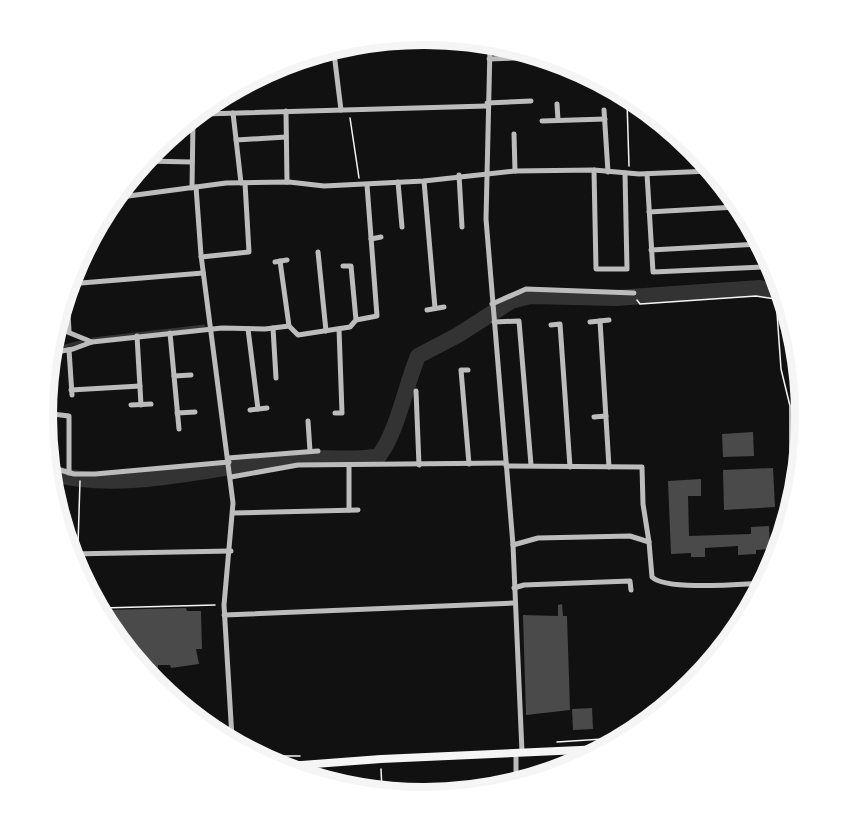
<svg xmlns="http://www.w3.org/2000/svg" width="850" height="833" font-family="'PT Sans Narrow',sans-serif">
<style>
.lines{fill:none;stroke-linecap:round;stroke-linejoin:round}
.stream{stroke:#333;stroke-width:3}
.river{stroke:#333;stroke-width:16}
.building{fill:#4a4a4a}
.path{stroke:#f5f5f5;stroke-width:1.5}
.minor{stroke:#bcbcbc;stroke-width:5}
.primary{stroke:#f5f5f5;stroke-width:8}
.rim{fill:none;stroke:#f5f5f5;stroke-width:8}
</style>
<rect width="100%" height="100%" fill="#111"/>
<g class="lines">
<g class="stream">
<polyline points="93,339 204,326"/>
<polyline points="57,348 81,342"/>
</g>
<path class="river" d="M55 474C126 494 223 464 296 458 324 456 351 462 379 456 398 430 405 387 418 356L458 335 511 301 530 296 616 298 760 288 783 293"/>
</g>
<g class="building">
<polygon points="753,432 754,456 723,457 722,434"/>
<polygon points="773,468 775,507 724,510 723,470"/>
<polygon points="701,479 701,496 688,496 689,536 751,534 751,527 769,526 770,549 756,550 756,554 738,555 738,546 705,548 705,557 691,557 691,553 671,554 668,481"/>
<polygon points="562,604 563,616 567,616 570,710 526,715 523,615 558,616 558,605"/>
<polygon points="186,608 187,611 201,611 202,649 196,649 199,664 171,668 170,665 158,665 158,669 143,669 143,665 140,665 104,610"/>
<polygon points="592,708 593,729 573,730 572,709"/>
</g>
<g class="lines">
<g class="path">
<polyline points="627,101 629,166"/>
<polyline points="350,118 359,178"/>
<polyline points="637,300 640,304 756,296 776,299 781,369 790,406 790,451"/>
<polyline points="78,545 80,481"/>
<polyline points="102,608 215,605"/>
<polyline points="557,742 618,738"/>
<polyline points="259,756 300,756"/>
<polyline points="381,769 382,790"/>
</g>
<g class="minor">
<polyline points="490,47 486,219 513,545 522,752"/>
<polyline points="334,53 341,110"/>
<polyline points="489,59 538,57"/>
<polyline points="487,103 531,101"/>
<polyline points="557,104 558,120"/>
<polyline points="604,110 608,172"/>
<polyline points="286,111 287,182"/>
<polyline points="233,113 241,183"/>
<polyline points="204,114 487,106"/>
<polyline points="542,121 605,119"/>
<polyline points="514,134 515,171"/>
<polyline points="236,140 286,137"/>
<polyline points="145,161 192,162"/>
<polyline points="594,170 596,269 627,269 625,173"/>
<polyline points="647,174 653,272 763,267 769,263"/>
<polyline points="459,175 462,227"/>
<polyline points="424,181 435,308"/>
<polyline points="398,182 402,227"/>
<polyline points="196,187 201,255 233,503 224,605 232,738"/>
<polyline points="192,188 193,121"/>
<polyline points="121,197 226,183 289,182 324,186 424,181 515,171 594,170 639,174 711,171"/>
<polyline points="649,212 736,207"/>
<polyline points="371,239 381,237"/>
<polyline points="651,250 760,244"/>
<polyline points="318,252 326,331"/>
<polyline points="768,256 773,287"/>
<polyline points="201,257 249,252 245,183"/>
<polyline points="280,261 289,326"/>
<polyline points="275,262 287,260"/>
<polyline points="69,284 203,273"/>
<polyline points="67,295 69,331"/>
<polyline points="492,304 526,289 634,293"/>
<polyline points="427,310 444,307"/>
<polyline points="356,320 377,316 367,185"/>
<polyline points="600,321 609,467"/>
<polyline points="494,322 519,321 531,465"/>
<polyline points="590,322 609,320"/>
<polyline points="551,325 560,324 570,467"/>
<polyline points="273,328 276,378"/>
<polyline points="60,329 92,342 222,328 265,329 289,326 298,335 350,327 356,320 351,266 343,266"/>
<polyline points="248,329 258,409"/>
<polyline points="170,333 179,429"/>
<polyline points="137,336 141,405"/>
<polyline points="69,350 72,395"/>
<polyline points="56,352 73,349 92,342"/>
<polyline points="468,370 461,370 469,464"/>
<polyline points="174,376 191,375"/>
<polyline points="71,390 140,386"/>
<polyline points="416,391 419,465"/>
<polyline points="131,405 151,404"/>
<polyline points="250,410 267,408"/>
<polyline points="44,413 69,416 69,473"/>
<polyline points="177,413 195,412"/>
<polyline points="335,413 342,413 339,329"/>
<polyline points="594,417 606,416"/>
<polyline points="308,421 310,451"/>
<polyline points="228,458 318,451"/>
<polyline points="349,466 349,510"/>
<polyline points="506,466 642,467 643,504 649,542"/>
<polyline points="53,468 74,474 95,474 229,462"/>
<polyline points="795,476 793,457 799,457"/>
<polyline points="231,477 298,465 506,463"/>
<polyline points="233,513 358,510"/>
<polyline points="782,540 783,508 790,501"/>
<path d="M513 545 538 538 630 536 649 542 652 577C666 591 742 584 764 583"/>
<polyline points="70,554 231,551"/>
<polyline points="514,588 524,585 630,581 631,590"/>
<polyline points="224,615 514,603"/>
<polyline points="516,753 516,780"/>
</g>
<polyline class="primary" points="275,767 381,759 602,749"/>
</g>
<path d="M0 0H850V833H0ZM53 416a371 371 0 1 1 742 0a371 371 0 1 1-742 0Z" fill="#fff" fill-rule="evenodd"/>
<path class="rim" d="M53 416a371 371 0 1 1 742 0a371 371 0 1 1-742 0Z"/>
</svg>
